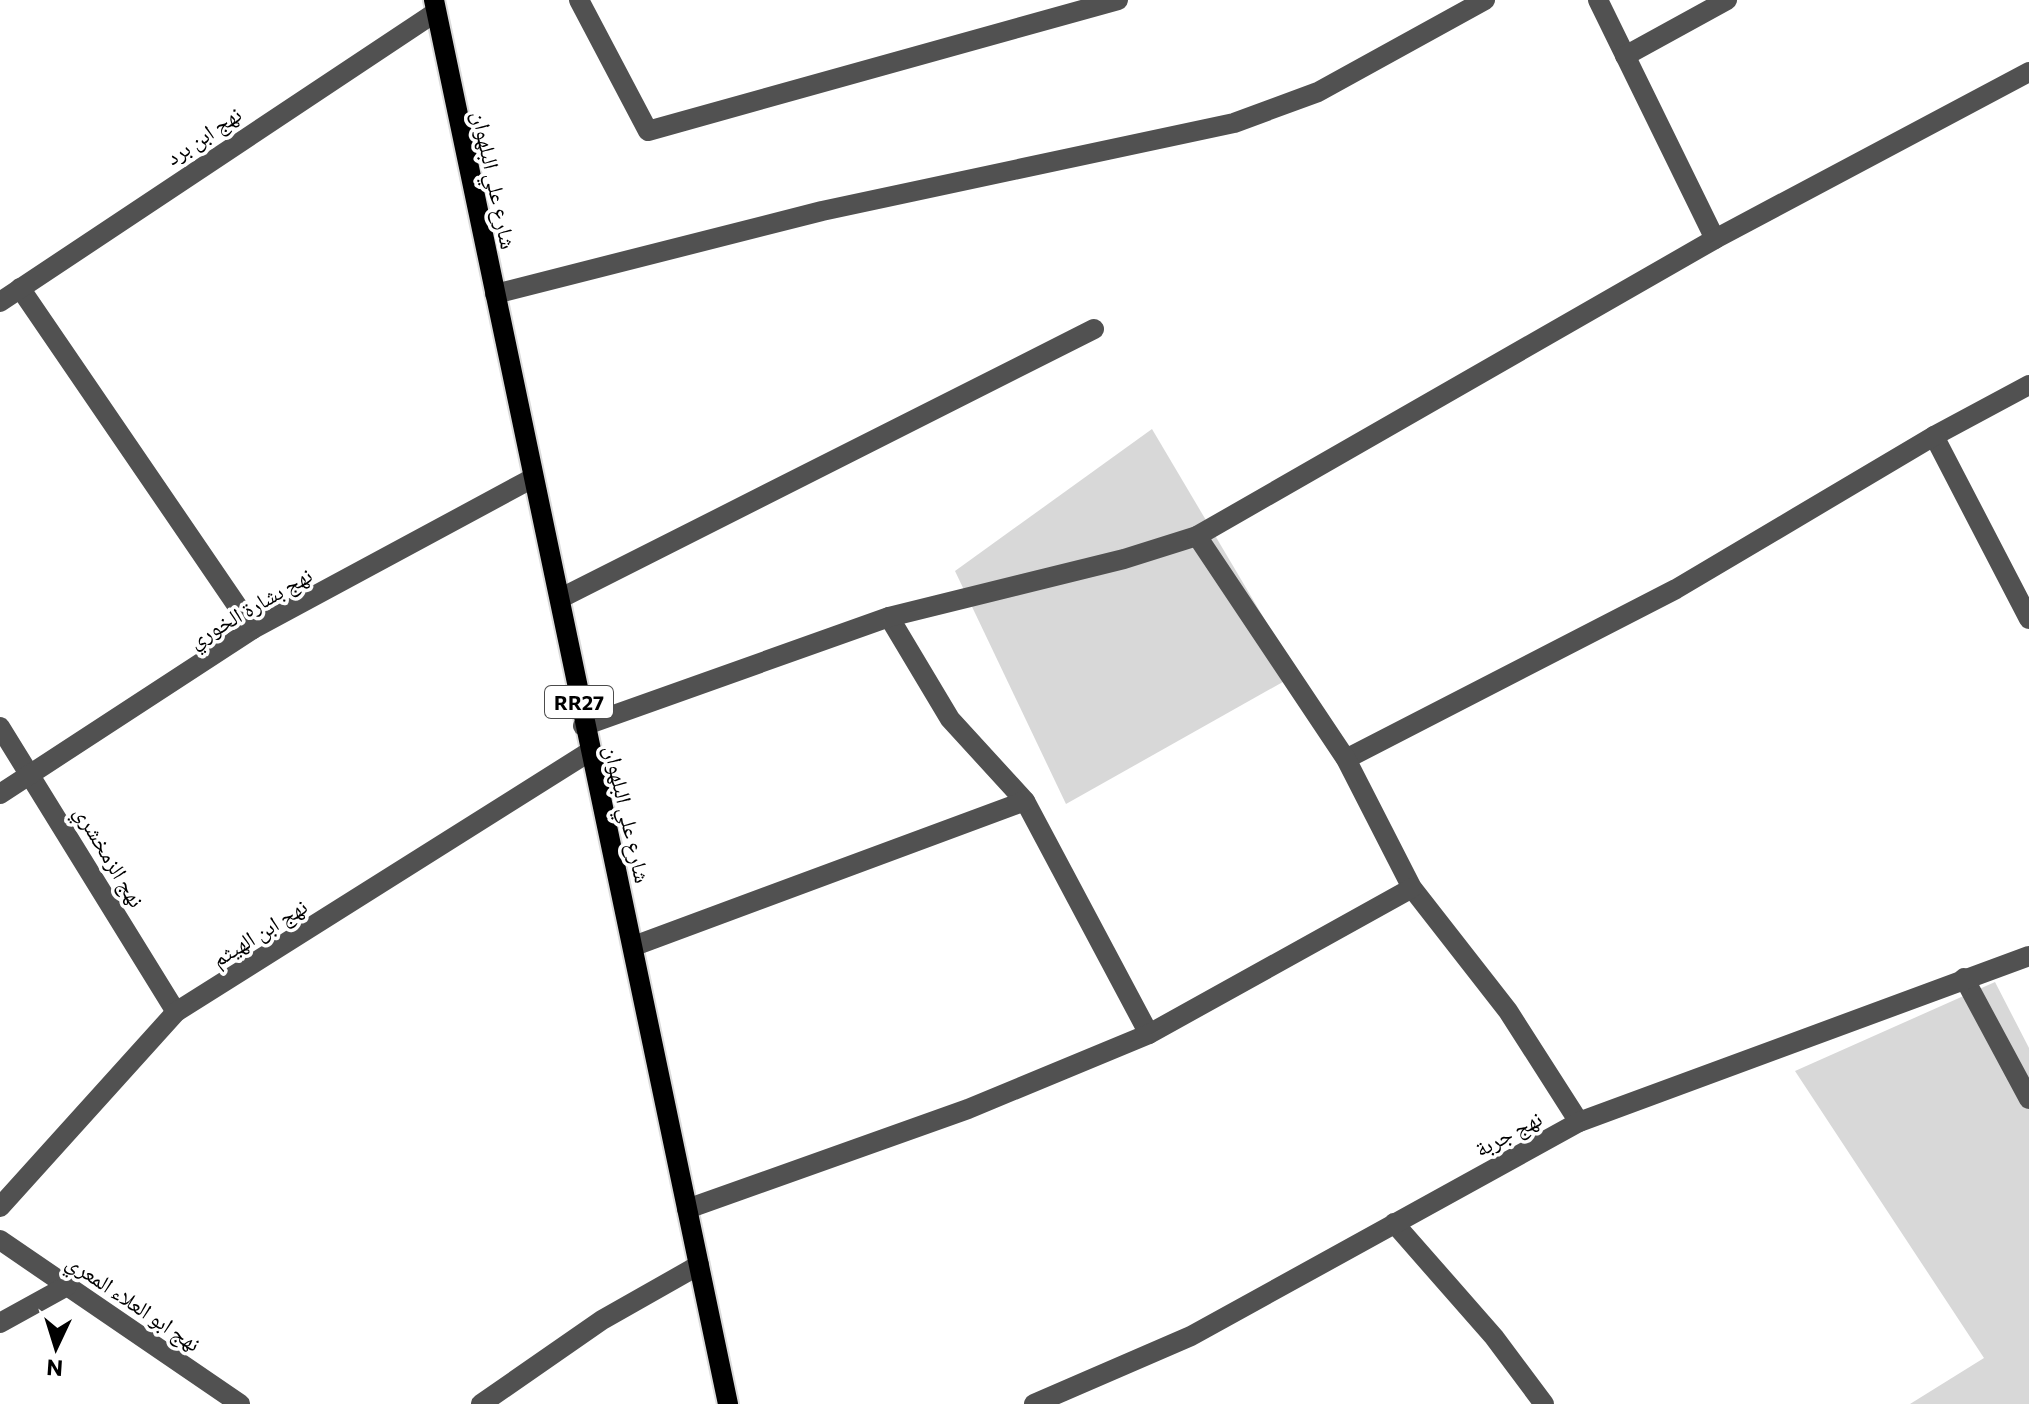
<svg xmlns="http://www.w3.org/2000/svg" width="2029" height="1404" font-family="Commissioner,'Noto Naskh Arabic',sans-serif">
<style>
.green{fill:#d8d8d8}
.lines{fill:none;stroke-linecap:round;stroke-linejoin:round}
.major-casing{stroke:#dbdbdb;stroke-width:24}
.minor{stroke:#515151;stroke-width:20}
.major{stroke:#000;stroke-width:20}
.labels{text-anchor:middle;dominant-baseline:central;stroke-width:7;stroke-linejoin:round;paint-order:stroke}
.shield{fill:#fff;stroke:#4c4c4c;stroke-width:2}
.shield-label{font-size:20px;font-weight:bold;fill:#000}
.street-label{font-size:22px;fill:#000;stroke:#fff}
</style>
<rect width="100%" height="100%" fill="#fff"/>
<g class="green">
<polygon points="1152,429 1297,674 1066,804 955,571"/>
<polygon points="1995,982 2029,1048 2029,1404 1910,1404 1984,1358 1795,1071"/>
</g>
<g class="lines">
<defs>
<polyline id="major" points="434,0 728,1404"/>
</defs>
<use href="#major" class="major-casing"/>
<g class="minor">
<polyline points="579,0 648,131 1118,0"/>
<polyline points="1598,0 1715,239"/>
<polyline points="1625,56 1727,0"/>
<polyline points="20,288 253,629"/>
<polyline points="495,294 822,211 1234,123 1318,92 1485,0"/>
<polyline points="0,302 436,12"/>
<polyline points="1934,436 2029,619"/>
<polyline points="561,598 1094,329"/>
<polyline points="889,617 950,719 1025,801 1149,1034"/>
<polyline points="583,726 889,617 1124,559 1197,536"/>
<polyline points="0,727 176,1012"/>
<polyline points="1346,759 1676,589 1934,436 2029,385"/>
<polyline points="0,794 253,629 533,478"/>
<polyline points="634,946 1025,801"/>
<polyline points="1964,978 2029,1099"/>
<polyline points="1579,1122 1508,1011 1412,888 1346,759 1197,536 1715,239 2029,72"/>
<polyline points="0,1207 176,1012 589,752"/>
<polyline points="687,1209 968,1109 1149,1034 1412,888"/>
<polyline points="1394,1223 1494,1337 1544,1404"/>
<polyline points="0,1240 240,1404"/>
<polyline points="0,1323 67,1286"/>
<polyline points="481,1404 602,1320 699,1265"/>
<polyline points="1034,1404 1191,1336 1579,1122 2029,956"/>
</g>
<use href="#major" class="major"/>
</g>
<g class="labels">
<rect class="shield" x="545" y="686" width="68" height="32" rx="6"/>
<g class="shield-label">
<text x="579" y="702">RR27</text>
</g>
<g class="street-label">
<text transform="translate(203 135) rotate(-34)">نهج ابن برد</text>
<text transform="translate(495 180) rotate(78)">شارع علي البلهوان</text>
<text transform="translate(250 607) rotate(-30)">نهج بشارة الخوري</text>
<text transform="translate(628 814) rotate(77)">شارع علي البلهوان</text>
<text transform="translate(110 856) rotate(59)">نهج الزمخشري</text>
<text transform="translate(259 932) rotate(-32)">نهج ابن الهيثم</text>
<text transform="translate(1508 1133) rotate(-28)">نهج جربة</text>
<text transform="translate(134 1302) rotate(34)">نهج ابو العلاء المعري</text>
</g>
</g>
<g transform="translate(56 1348) rotate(184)" stroke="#ffffff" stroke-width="6" paint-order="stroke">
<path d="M0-6L14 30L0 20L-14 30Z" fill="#000000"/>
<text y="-12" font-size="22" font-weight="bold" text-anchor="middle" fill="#000000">N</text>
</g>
</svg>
